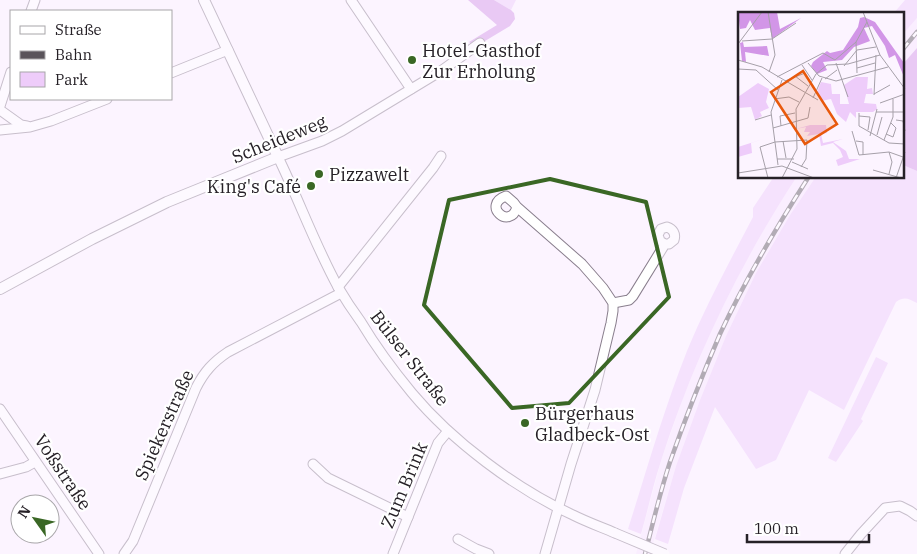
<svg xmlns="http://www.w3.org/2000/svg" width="917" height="554" font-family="'IBM Plex Serif',serif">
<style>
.built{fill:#f8e7fe}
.green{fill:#eeccfa}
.forest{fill:#d296e7}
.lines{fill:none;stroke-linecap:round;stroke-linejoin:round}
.minor-casing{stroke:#897e8d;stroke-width:11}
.tertiary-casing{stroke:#897e8d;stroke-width:12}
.minor{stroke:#fff;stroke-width:9}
.tertiary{stroke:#fff;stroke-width:10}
.rail-casing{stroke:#5a545b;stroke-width:4.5}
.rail{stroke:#fff;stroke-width:2.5;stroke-dasharray:8;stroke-linecap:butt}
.minor-bridge-casing{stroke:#897e8d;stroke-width:11;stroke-linecap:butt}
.minor-bridge{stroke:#fff;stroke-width:9}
.marked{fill:none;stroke:#3a6725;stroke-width:4;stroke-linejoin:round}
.poi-dot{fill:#3a6725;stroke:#fff;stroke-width:2}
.labels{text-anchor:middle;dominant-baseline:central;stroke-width:4.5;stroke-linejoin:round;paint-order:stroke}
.poi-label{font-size:18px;fill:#262127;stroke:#fff;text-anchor:start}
.street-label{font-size:18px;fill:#262127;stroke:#fff}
.inset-road{fill:none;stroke:#a6a0a9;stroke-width:1}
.view{fill:#e8590c;fill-opacity:0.15;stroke:#e8590c;stroke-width:2.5}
.inset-edge{fill:none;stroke:#262127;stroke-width:2.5}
</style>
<rect width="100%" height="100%" fill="#fcf4ff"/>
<g class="built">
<polygon points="917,18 917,48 903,64 903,34"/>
<polygon points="796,178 815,178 790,215 756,273 726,336 700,400 676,466 650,554 636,554 661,461 684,395 712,328 743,266 777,207"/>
</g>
<g class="green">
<polygon points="494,0 516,0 511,10"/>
<polygon points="905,0 917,0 917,18 903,34 903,14 893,14"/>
<path d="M903 165 917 171V303C908 299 905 296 896 302L844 410 809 390 776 460 756 469 715 407 684 488 668 544 655 539 676 466 700 400 726 336 756 273 790 215 815 178H903Z"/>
<path d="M773 178H796C739 265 693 361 661 461 653 485 648 510 641 534L628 529C647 469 664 409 687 351 706 305 730 261 753 217V208Z"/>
<polygon points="876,357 888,363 861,419 863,421 836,462 828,458"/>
</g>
<g class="forest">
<polygon points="468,0 494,0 511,10 514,13 515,19 510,26 475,47 469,42 497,25"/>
<polygon points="917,48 917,171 903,165 903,64"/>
</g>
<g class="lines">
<defs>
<g id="minor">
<polyline points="351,0 411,89"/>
<polyline points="31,11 35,0"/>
<path d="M480 43 441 71 342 131 322 141 278 157C299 200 315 245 338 287 345 299 353 311 361 322 376 347 393 370 412 393 452 441 516 489 573 515 587 522 601 527 615 533"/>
<polyline points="171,73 228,50"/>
<polyline points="0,106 11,72"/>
<polyline points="0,110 21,125 27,126"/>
<polyline points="0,130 30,127 51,121 107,99"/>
<path d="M517 207C510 231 481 205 506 196L514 203 517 207 582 264 603 288 613 303V311L611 323 595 390 571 464 545 554"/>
<polyline points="338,287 433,168 441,156"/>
<path d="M613 303 629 300 633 296 665 244H669L674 240C676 234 673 229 667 227L661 229 658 235 660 241 665 244"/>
<polyline points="0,409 99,554"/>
<polyline points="313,464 328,478 408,517"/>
<polyline points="0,474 26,467 35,462"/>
<polyline points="458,539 476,549 489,554"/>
<path d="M124 554 133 541 196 388C204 372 213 362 228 352L341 293"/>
<polyline points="393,554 438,443 448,431"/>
<polyline points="845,554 861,534 885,508 900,506 910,511 917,516"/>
</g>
<polyline id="tertiary" points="0,289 92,239 167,202 278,157 204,0"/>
</defs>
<use href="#minor" class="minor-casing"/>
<use href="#tertiary" class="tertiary-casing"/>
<use href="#minor" class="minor"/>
<use href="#tertiary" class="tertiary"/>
<defs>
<g id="rail">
<polyline points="903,49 917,32"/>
<path d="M645 554C653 523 660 492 670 462 685 419 702 376 720 334 745 280 776 228 808 178"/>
</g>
</defs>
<use href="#rail" class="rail-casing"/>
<use href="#rail" class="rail"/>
<defs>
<polyline id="minor-bridge" points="615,533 665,554"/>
</defs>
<use href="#minor-bridge" class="minor-bridge-casing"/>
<use href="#minor-bridge" class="minor-bridge"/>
</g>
<path d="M0 0H917V554H0ZM550 179 646 202 669 297 569 403 512 408 424 305 449 200Z" fill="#fcf4ff" fill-opacity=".55" fill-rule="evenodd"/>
<path class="marked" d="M550 179 646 202 669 297 569 403 512 408 424 305 449 200Z"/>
<g class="poi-dot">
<circle cx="412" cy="60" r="5"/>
<circle cx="319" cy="174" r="5"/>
<circle cx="311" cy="186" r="5"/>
<circle cx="525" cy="423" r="5"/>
</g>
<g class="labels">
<g class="poi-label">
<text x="422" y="50">Hotel-Gasthof<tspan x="422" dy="21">Zur Erholung</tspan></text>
<text x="329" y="174">Pizzawelt</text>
<text x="301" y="186" text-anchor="end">King's Café</text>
<text x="535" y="413">Bürgerhaus<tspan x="535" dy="21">Gladbeck-Ost</tspan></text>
</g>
<g class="street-label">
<text transform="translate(279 139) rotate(-22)">Scheideweg</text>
<text transform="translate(410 358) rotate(52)">Bülser Straße</text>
<text transform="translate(164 425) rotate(-66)">Spiekerstraße</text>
<text transform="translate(63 472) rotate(56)">Voßstraße</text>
<text transform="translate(404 485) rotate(-67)">Zum Brink</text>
</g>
</g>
<g transform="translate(738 12)">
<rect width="166" height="166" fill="#fcf4ff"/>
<path d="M118 65H130L129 77 134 76 135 82H128L126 91 138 92 139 97 135 100H118V106L112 100 108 110 99 102 93 87 83 89 79 80 83 70 93 72 94 82H102V92H111L106 73ZM20 71 31 77 28 90 31 96 22 100 24 104 17 108 13 95 0 96V85ZM72 113H88L89 121 83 122 85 131 105 127 95 130 108 139 111 147H122L100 154 98 148 105 145 102 138 95 131 83 134 81 122 69 124 72 120H66L68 115 58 117ZM35 124 13 131 14 141 0 145V135Z" fill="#eeccfa"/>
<path d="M0 0H39L42 17 63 6 34 27 32 16 17 18 12 8 8 16 2 17ZM126 5 137 10 166 51V65L157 43 151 46 147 34 134 14 126 16 132 29 116 35 104 48 85 50 89 58 79 62 73 54 75 50 89 39 92 41 105 38 120 15 122 6ZM5 30 6 35 29 34 31 44 7 40 8 50 4 49 2 31Z" fill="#d296e7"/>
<path class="inset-road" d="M30 0 37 43 31 60M125 0 142 43 167 77M4 29 34 27 58 11M118 30 119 61M0 32 24 0M0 48 24 55 80 88M97 48 118 30 129 10M70 51 81 64 98 69 150 55M98 51 110 85M64 53 74 68M106 54 119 38 138 35M119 56 137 51M0 57 18 58 40 78M57 64 70 74M39 65 85 41 97 48M87 67 99 58M47 69 67 61M136 82 152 73M136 83 138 43M75 86 84 66M36 87 51 85 61 90M142 91 167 82M138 100H167M121 101V114L151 131 167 132M121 104 132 105 130 118M17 108 33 103M158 108 165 109 167 119M43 114 42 104 57 101M35 116 70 106 72 95M114 119 121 143 151 140 165 145M148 122 155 125 158 116 153 111M139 123 144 105M132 124 139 97M146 128 155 105V87M45 129 48 146M118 129 125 130V143M39 147H56M54 150 70 157M40 153 33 100 44 68M135 158 163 166M0 161 44 154 76 166M151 162 154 150 151 140M30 166 22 135 37 130 69 128 68 147 63 155M44 166 59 137 58 97 78 62 89 53 110 52 142 43M158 166 167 140"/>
<path class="view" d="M65 59 99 112 67 132 33 80Z"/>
<rect width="166" height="166" class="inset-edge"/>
</g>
<rect x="10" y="10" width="162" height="90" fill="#ffffff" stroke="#a8a6a9"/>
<rect x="20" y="26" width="25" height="8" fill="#ffffff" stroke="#a8a6a9"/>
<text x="55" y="35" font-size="15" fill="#262127">Straße</text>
<rect x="20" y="51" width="25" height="8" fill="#5a545b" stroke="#a8a6a9"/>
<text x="55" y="60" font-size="15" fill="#262127">Bahn</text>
<rect x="20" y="72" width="25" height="15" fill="#eeccfa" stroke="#a8a6a9"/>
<text x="55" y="85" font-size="15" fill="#262127">Park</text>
<g transform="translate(35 519) rotate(303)"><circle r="24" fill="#ffffff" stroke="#a8a6a9"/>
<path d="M0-4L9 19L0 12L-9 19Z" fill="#3a6725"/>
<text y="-8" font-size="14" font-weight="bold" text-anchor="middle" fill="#262127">N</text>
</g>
<path d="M747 534v8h122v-8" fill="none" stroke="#262127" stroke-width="2.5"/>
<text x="754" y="534" font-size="15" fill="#262127" stroke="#ffffff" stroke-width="4" paint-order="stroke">100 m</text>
</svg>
